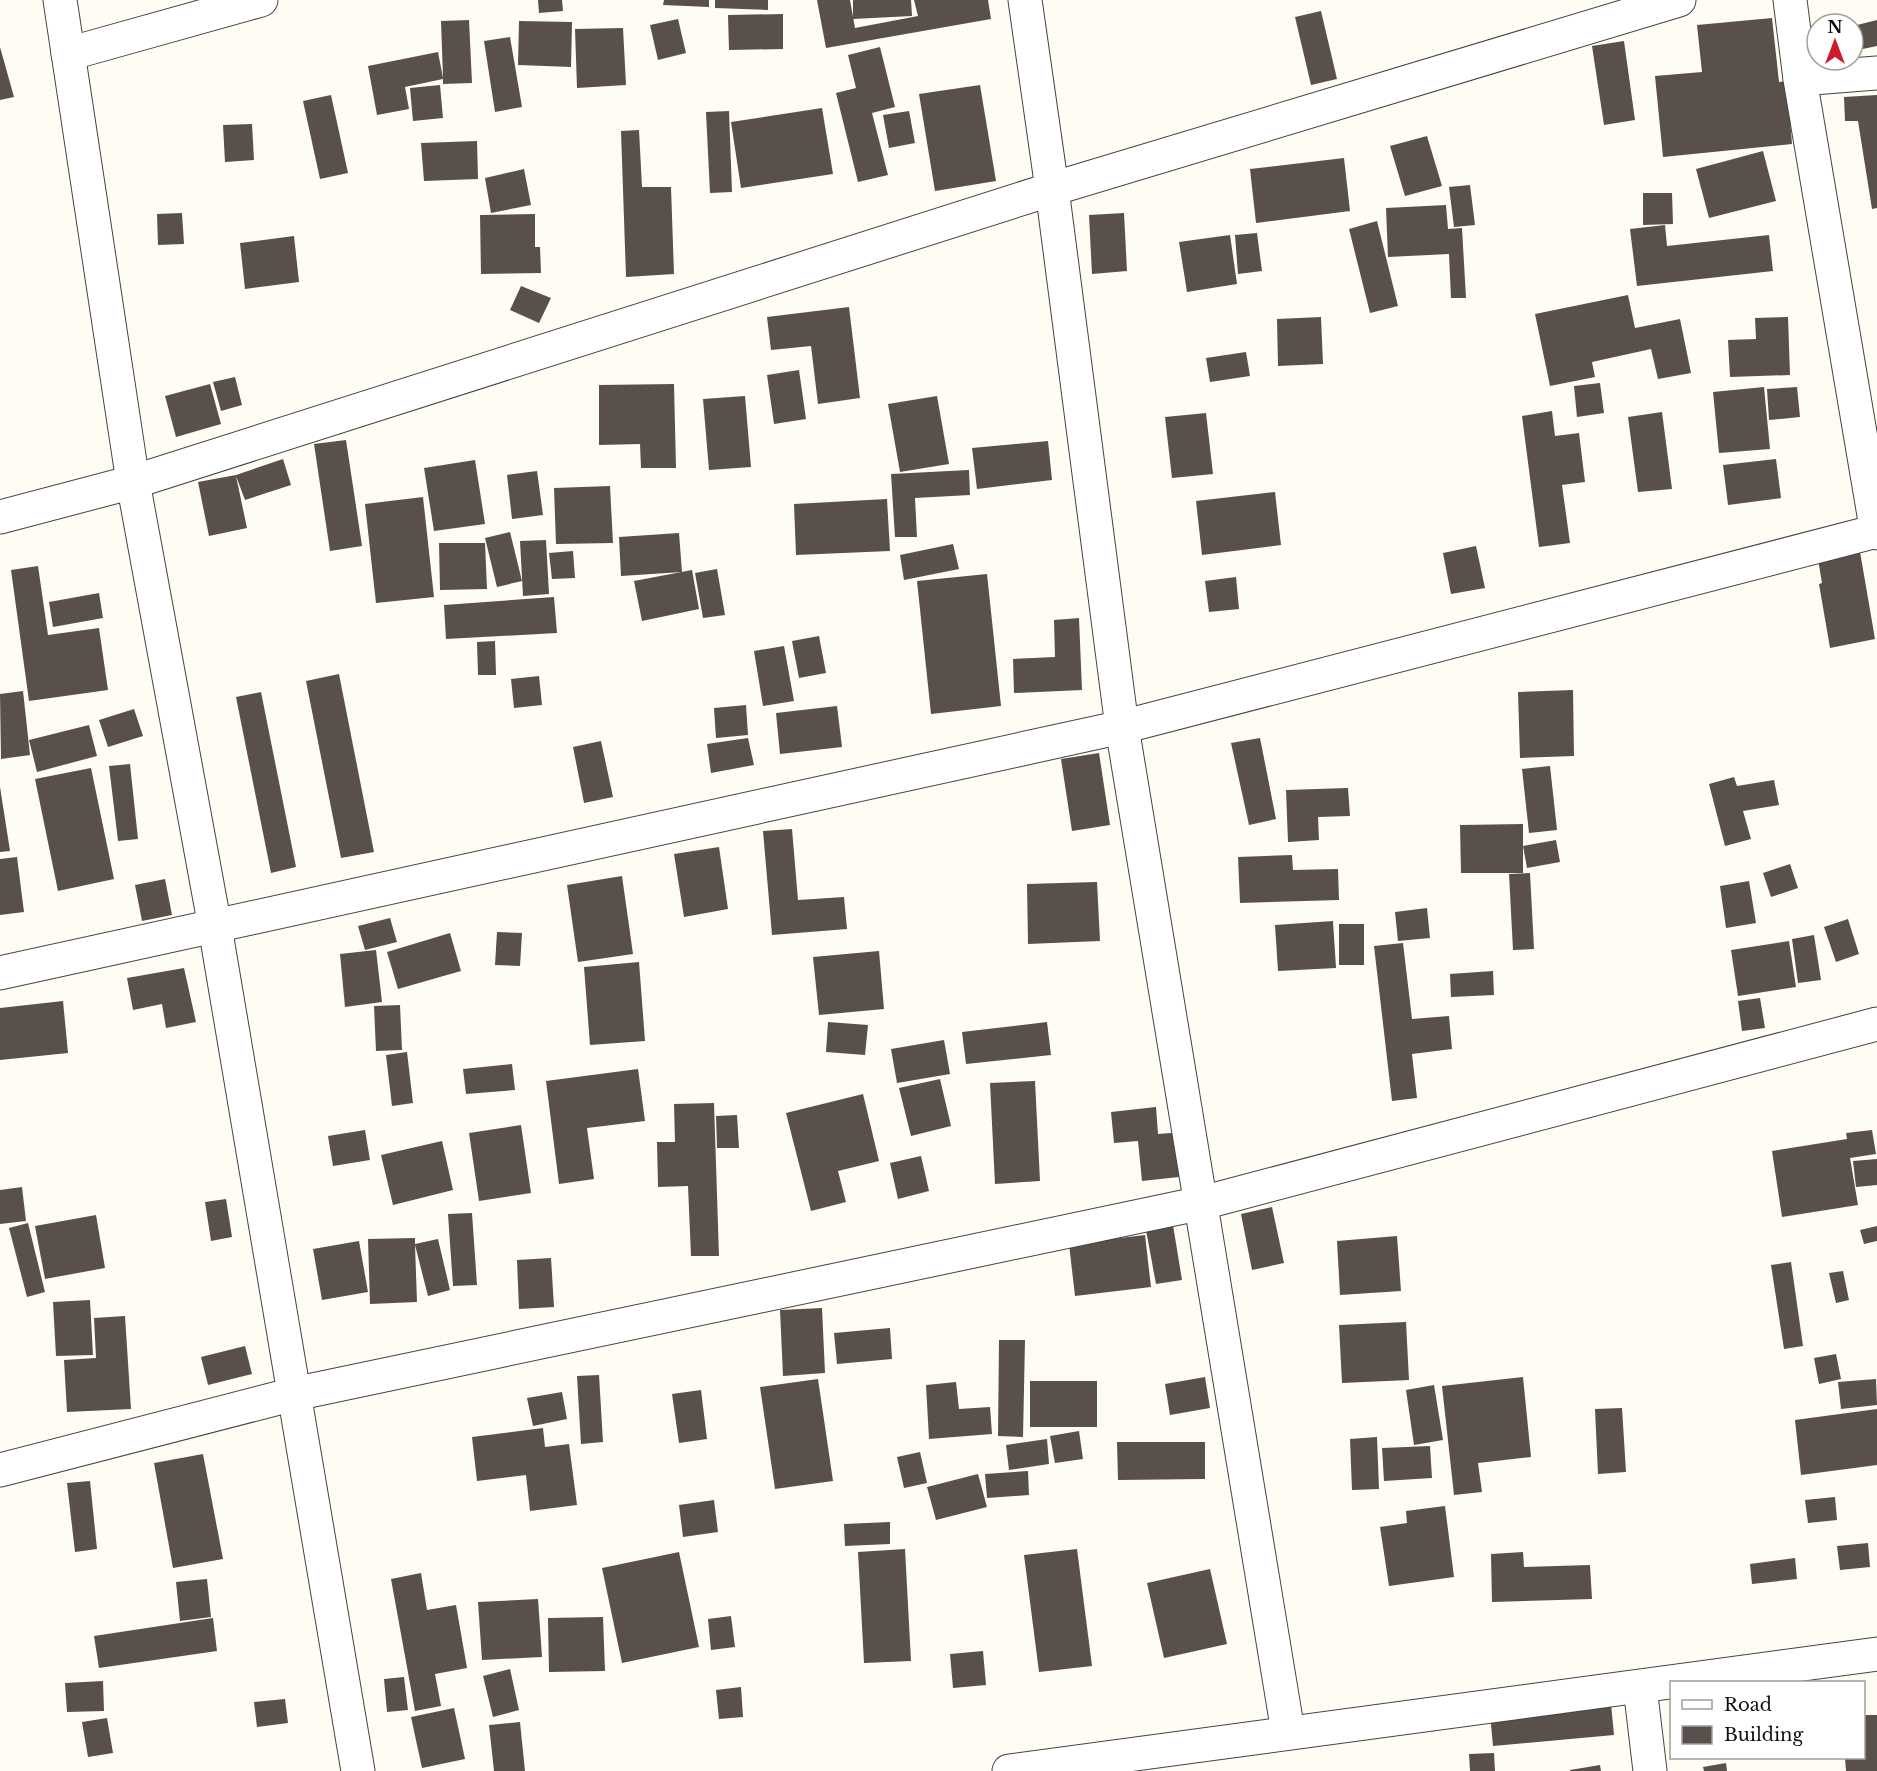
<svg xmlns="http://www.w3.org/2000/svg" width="1877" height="1771" font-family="'Libre Baskerville',serif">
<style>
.building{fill:#5a504b}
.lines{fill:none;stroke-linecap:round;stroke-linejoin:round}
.minor-casing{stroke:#434343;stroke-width:35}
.tertiary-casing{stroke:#434343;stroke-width:35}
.minor{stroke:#fff;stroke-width:33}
.tertiary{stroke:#fff;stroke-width:33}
</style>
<rect width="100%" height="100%" fill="#fffcf4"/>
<g class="building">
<polygon points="538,0 562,0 563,11 539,13"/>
<polygon points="664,0 709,0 709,7 663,5"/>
<polygon points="715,0 768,0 768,10 715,8"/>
<polygon points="817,0 850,0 855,28 918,16 914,0 988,0 991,19 826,48"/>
<polygon points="853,0 911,0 912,16 853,19"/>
<polygon points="1321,11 1337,79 1311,85 1295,17"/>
<polygon points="783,14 783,49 729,50 728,15"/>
<polygon points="1772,18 1779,82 1787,81 1792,144 1663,157 1655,76 1702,72 1697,25"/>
<polygon points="678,19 686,53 658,60 650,25"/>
<polygon points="469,20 472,83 443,84 443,79 405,87 409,109 377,115 368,66 438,52 443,78 441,21"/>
<polygon points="1877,20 1877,46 1853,51 1853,26"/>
<polygon points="519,21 572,22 571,67 518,65"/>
<polygon points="623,28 626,85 577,88 575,29"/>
<polygon points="510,37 522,107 495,112 484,41"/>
<polygon points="1624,41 1635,120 1604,125 1592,46"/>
<polygon points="0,47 14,97 0,100"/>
<polygon points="880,47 895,107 872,113 888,175 858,182 836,93 856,88 848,55"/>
<polygon points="440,85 443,118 413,121 410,88"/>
<polygon points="980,85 996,181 935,191 919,94"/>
<polygon points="331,95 348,173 320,179 303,101"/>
<polygon points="1877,95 1877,208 1872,209 1858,121 1845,121 1844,97"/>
<polygon points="822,108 833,174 741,188 731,122"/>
<polygon points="729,111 732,192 710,193 706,112"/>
<polygon points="909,111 915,143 889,148 883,115"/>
<polygon points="252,124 254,160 225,162 223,125"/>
<polygon points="639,130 642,187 671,187 674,274 626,277 621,131"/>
<polygon points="1427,136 1442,186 1405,196 1390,146"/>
<polygon points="477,141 478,179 424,181 421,143"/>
<polygon points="1763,151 1776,201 1709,218 1696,169"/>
<polygon points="1344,158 1350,211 1256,223 1250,169"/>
<polygon points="524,169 531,205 491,213 485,178"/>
<polygon points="1470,185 1475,225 1454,227 1449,187"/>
<polygon points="1643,193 1672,193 1673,224 1643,225"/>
<polygon points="1446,205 1448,229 1462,228 1466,298 1451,298 1449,254 1388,257 1386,208"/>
<polygon points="182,213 184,244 158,245 157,214"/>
<polygon points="1124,213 1127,271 1092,274 1089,215"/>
<polygon points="535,214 535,247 540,247 541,273 481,274 480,215"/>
<polygon points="1377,221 1398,306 1370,313 1349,229"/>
<polygon points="1665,225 1667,246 1769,235 1773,271 1637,286 1630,229"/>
<polygon points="1257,233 1262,271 1238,274 1235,235"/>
<polygon points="1230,235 1237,284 1187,292 1179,242"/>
<polygon points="294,236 299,282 245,289 240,243"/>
<polygon points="521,286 551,298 539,323 510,310"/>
<polygon points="1628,295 1635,328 1680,319 1691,373 1658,379 1651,349 1592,362 1595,377 1550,386 1535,314"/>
<polygon points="849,307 860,398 818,404 811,346 771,350 767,317"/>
<polygon points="1321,317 1323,364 1278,366 1277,319"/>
<polygon points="1788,317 1790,375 1730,377 1728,340 1756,339 1755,318"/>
<polygon points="1246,352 1250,376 1210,382 1206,358"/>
<polygon points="799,370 806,419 774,424 767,375"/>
<polygon points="235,377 242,405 221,411 213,382"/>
<polygon points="1600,383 1604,413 1577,417 1574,386"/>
<polygon points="210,384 221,424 176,437 165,396"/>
<polygon points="674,384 676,468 641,468 640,444 599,445 599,385"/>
<polygon points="1764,387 1770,449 1719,453 1713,392"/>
<polygon points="1797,387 1800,417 1769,420 1767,389"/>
<polygon points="745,396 751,467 709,470 703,399"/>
<polygon points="937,396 949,464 900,472 888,404"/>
<polygon points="1552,411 1555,436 1579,433 1585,482 1562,485 1570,543 1539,547 1522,416"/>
<polygon points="1662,412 1672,489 1638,492 1628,417"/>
<polygon points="1206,413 1213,474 1172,478 1165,417"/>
<polygon points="346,440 362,546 330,551 314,444"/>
<polygon points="1048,441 1052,480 977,489 972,448"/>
<polygon points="283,459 291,485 245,500 236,476 247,528 209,536 198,482 236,475"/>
<polygon points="1776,459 1781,498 1728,505 1723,465"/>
<polygon points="475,460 485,524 434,531 424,468"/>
<polygon points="969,470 970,495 915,498 917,537 895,537 891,474"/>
<polygon points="537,471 543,515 512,519 507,475"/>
<polygon points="610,486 613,543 556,544 554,488"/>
<polygon points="1275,492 1281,545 1202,555 1196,501"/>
<polygon points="423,497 434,597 376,603 365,504"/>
<polygon points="887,499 890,551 796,555 794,504"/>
<polygon points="510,532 522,581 497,587 485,538"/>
<polygon points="679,533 682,572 621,576 619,537"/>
<polygon points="546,540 549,594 523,596 520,541"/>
<polygon points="439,543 485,543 487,589 440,590"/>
<polygon points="953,544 959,569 904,580 900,555"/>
<polygon points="1476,546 1485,588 1451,594 1443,553"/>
<polygon points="1859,546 1875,639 1830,648 1819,584 1822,583 1817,553"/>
<polygon points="573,551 575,578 552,579 549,553"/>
<polygon points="38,566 48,635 99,628 108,690 29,701 11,570"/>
<polygon points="717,569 725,615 703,618 695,573"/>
<polygon points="692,570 699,609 642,621 634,581"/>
<polygon points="987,574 1001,706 931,714 917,581"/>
<polygon points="1236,577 1239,609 1209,612 1205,581"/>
<polygon points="99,593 103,618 53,627 49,602"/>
<polygon points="554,597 557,633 446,639 444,605"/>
<polygon points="1079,618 1082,690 1014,693 1013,659 1055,657 1054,620"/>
<polygon points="819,636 826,673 799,678 792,641"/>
<polygon points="495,641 496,675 478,675 477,642"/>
<polygon points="784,646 794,701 763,706 754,651"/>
<polygon points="339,674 374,852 341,858 306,681"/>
<polygon points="539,676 542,705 514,708 511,679"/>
<polygon points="1573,690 1574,756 1520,758 1518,692"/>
<polygon points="23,691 30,755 1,759 0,694"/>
<polygon points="261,692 296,867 271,873 236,697"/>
<polygon points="746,705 748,735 716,738 714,708"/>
<polygon points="837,706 842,747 780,754 776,713"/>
<polygon points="134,709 143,736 108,747 99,720"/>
<polygon points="89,725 97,756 37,772 29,740"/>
<polygon points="748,738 754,765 711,773 707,744"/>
<polygon points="1260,738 1276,819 1249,825 1231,743"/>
<polygon points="601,741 613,797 584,803 573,747"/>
<polygon points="1099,753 1110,825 1072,831 1061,759"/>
<polygon points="130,764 138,839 118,841 109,766"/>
<polygon points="1550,766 1557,830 1529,833 1522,769"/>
<polygon points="91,768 114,879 58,891 35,779"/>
<polygon points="1734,777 1737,786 1774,780 1779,805 1743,811 1751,839 1725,846 1709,784"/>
<polygon points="0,787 10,851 0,852"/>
<polygon points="1348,788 1350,816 1318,817 1319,840 1288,842 1286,790"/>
<polygon points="1523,824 1523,873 1461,873 1460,825"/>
<polygon points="792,829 798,900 844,897 847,929 772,935 763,831"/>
<polygon points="1556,840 1560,862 1527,868 1523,846"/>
<polygon points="719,847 728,909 684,917 674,854"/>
<polygon points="1292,855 1293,870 1338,869 1339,900 1240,903 1238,857"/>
<polygon points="17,857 24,912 0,915 0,859"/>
<polygon points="1790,864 1798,888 1771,897 1763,873"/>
<polygon points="1530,873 1534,949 1513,950 1509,874"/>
<polygon points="622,876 633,954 578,962 567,885"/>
<polygon points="165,879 172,915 142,921 135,885"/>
<polygon points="1749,881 1756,923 1726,928 1720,886"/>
<polygon points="1097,882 1100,941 1028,944 1027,884"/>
<polygon points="1427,908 1430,938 1398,941 1395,912"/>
<polygon points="390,918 397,942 365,950 358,926"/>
<polygon points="1848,919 1859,954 1836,962 1824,927"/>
<polygon points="1333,921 1336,968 1278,971 1275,925"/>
<rect x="1339" y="924" width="25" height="41"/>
<polygon points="497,932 522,933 520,966 495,965"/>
<polygon points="450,933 461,971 398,989 387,952"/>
<polygon points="1814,935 1821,980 1798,983 1792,939"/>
<polygon points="1789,941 1796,987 1738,996 1731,950"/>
<polygon points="1403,943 1412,1019 1449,1016 1452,1049 1412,1054 1417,1098 1392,1101 1374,946"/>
<polygon points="376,950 382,1002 345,1007 340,954"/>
<polygon points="879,951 884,1009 819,1015 813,957"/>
<polygon points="639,962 645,1041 590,1045 584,967"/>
<polygon points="184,968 196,1022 166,1028 162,1004 133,1010 127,978"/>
<polygon points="1493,971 1494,995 1451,997 1450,974"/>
<polygon points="1760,998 1765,1028 1742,1031 1738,1001"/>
<polygon points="63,1001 68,1053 0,1060 0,1008"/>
<polygon points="400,1005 402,1050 376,1051 374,1006"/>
<polygon points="828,1022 868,1025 865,1055 826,1052"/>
<polygon points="1047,1022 1051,1055 966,1064 962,1032"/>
<polygon points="944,1040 950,1074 897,1083 891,1049"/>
<polygon points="407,1052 413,1103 392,1106 386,1055"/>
<polygon points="512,1064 515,1090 466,1094 463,1069"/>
<polygon points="638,1069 645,1121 587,1128 594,1179 559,1184 546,1081"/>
<polygon points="940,1079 951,1126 911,1136 899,1088"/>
<polygon points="1035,1081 1040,1181 995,1184 990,1083"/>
<polygon points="863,1094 879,1161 838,1171 846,1202 811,1211 786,1113"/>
<polygon points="714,1103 719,1256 691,1256 688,1186 658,1187 657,1142 675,1142 674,1104"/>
<polygon points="1156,1107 1158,1134 1183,1132 1188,1176 1142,1181 1138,1141 1114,1143 1111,1112"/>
<polygon points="737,1115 739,1148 717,1148 716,1116"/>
<polygon points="521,1125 531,1193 479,1201 469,1133"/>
<polygon points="365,1130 370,1160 333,1166 328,1136"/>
<polygon points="1872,1130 1876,1154 1850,1158 1858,1205 1782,1217 1772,1151 1847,1139 1846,1133"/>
<polygon points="442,1141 453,1190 393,1205 381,1155"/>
<polygon points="921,1156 929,1191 898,1199 890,1163"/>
<polygon points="1877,1159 1877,1185 1856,1187 1853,1161"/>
<polygon points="22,1187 26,1221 0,1224 0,1190"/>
<polygon points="226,1199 232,1237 211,1241 205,1202"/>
<polygon points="1272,1207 1284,1263 1252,1270 1241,1214"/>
<polygon points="472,1213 477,1285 453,1286 448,1214"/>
<polygon points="96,1215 105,1268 45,1279 35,1226"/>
<polygon points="28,1223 45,1292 27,1297 9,1228"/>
<polygon points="1173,1225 1182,1280 1156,1284 1146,1230"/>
<polygon points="1877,1226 1877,1241 1864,1244 1860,1230"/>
<polygon points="1145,1235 1151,1287 1075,1296 1069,1244"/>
<polygon points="1397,1236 1401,1291 1340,1295 1337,1241"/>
<polygon points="415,1238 415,1244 438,1239 450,1290 428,1296 415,1245 417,1302 370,1304 368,1239"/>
<polygon points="359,1241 368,1292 322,1300 313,1249"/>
<polygon points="551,1258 554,1307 519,1309 517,1260"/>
<polygon points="1791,1262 1803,1346 1784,1349 1771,1265"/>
<polygon points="1843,1271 1849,1300 1836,1303 1829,1273"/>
<polygon points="90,1300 93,1355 56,1356 53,1302"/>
<polygon points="822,1308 825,1373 783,1376 780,1310"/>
<polygon points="125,1316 131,1409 67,1412 64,1360 96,1358 94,1318"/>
<polygon points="1406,1322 1409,1380 1342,1383 1339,1325"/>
<polygon points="890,1328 892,1359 837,1364 834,1333"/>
<polygon points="999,1340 1025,1340 1023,1437 998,1436"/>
<polygon points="245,1346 252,1374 208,1385 201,1357"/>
<polygon points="1836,1354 1841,1379 1819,1384 1814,1358"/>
<polygon points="599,1375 603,1442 581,1444 577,1376"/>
<polygon points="1205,1377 1210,1408 1170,1415 1165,1384"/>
<polygon points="1523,1377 1531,1457 1478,1463 1482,1492 1454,1495 1442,1386"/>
<polygon points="818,1379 833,1481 775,1489 760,1387"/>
<polygon points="1876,1379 1877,1405 1841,1409 1838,1382"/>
<rect x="1030" y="1381" width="67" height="46"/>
<polygon points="956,1382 959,1409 990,1407 992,1434 929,1439 926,1385"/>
<polygon points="1434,1385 1443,1440 1414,1445 1406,1390"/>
<polygon points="701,1390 707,1439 679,1443 672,1394"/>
<polygon points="562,1392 567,1419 533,1426 527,1398"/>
<polygon points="1622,1408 1626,1472 1598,1474 1595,1409"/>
<polygon points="1877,1409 1877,1465 1801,1475 1795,1420"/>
<polygon points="543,1428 545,1447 569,1444 577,1505 530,1511 526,1475 477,1481 472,1437"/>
<polygon points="1079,1431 1083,1459 1055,1463 1050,1436"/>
<polygon points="1377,1437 1379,1489 1352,1490 1350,1439"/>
<polygon points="1047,1439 1049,1464 1009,1470 1006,1445"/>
<polygon points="1117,1442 1205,1442 1205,1479 1118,1480"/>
<polygon points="1430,1446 1432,1478 1384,1481 1382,1448"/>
<polygon points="920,1452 927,1483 904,1488 897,1457"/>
<polygon points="203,1454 223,1559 173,1568 154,1463"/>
<polygon points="1028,1471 1029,1495 987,1498 985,1474"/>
<polygon points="978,1474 987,1507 936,1520 927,1487"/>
<polygon points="90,1481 97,1549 75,1552 67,1483"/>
<polygon points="1835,1497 1837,1520 1808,1523 1805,1500"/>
<polygon points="714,1500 718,1532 683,1537 679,1505"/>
<polygon points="1445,1506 1454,1577 1389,1586 1380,1527 1407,1523 1406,1511"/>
<polygon points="890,1522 890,1544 845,1546 844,1524"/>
<polygon points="1868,1543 1870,1567 1840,1570 1837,1546"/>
<polygon points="905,1549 911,1661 864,1663 858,1552"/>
<polygon points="1077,1549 1092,1666 1039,1672 1024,1555"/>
<polygon points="679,1552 699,1647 622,1663 602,1568"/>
<polygon points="1523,1552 1524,1567 1590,1565 1592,1599 1492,1602 1491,1554"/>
<polygon points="1795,1558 1797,1579 1752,1584 1750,1564"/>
<polygon points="1210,1569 1227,1644 1164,1658 1147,1583"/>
<polygon points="421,1573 427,1610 456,1605 467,1668 435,1674 441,1706 415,1711 391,1579"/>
<polygon points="207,1579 211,1617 180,1621 176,1582"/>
<polygon points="538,1599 542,1657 482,1660 478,1602"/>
<polygon points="731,1616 735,1647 711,1650 708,1619"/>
<polygon points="603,1617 605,1671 549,1672 548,1618"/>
<polygon points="213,1618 217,1651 99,1668 94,1636"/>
<polygon points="983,1651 986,1685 953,1688 950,1654"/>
<polygon points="510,1669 519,1710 493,1717 483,1676"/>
<polygon points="404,1677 408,1710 387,1712 384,1679"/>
<polygon points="103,1681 104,1711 67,1712 65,1683"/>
<polygon points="741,1687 743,1717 719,1719 716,1690"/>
<polygon points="285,1699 288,1723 257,1727 254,1702"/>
<polygon points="1611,1704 1614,1735 1493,1746 1490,1714"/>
<polygon points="454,1708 465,1759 422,1768 411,1717"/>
<polygon points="1864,1715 1877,1715 1877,1771 1846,1771 1845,1758 1864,1758"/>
<polygon points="107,1718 113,1753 88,1757 82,1722"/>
<polygon points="520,1722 525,1771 494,1771 489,1725"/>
<polygon points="1494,1753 1495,1771 1470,1771 1469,1754"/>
<polygon points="1726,1763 1727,1771 1704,1771 1703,1767"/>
<polygon points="1600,1765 1601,1771 1570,1771 1570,1770"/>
</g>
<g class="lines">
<defs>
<g id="minor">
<polyline points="60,0 133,482 215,927 358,1771"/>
<polyline points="1025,0 1052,189 1122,727 1288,1732"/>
<polyline points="1790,0 1800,79 1877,533"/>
<polyline points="68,54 261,0"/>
<polyline points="1800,79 1877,73"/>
<polyline points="0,517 133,482 1052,189 1679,0"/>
<polyline points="0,973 1122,727 1877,531"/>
<polyline points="0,1470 294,1394 1202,1203 1877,1024"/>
<polyline points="1640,1687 1650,1771"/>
</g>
<polyline id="tertiary" points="1009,1771 1877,1654"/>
</defs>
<use href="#minor" class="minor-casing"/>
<use href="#tertiary" class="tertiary-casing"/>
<use href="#minor" class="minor"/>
<use href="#tertiary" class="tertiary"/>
</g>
<rect x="1670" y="1681" width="195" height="78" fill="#ffffff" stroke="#9f9f9f" stroke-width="1.5"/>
<rect x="1682" y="1700" width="30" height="9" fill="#ffffff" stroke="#9f9f9f" stroke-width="1.5"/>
<text x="1724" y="1711" font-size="18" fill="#101010">Road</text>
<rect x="1682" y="1726" width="30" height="18" fill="#5a504b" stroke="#9f9f9f" stroke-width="1.5"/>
<text x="1724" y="1741" font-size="18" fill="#101010">Building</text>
<g transform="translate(1835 42)"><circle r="28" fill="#ffffff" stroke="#9f9f9f" stroke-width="1.5"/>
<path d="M0-4.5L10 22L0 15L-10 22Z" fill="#ce1b2c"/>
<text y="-9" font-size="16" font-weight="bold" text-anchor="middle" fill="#101010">N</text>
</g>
</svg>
